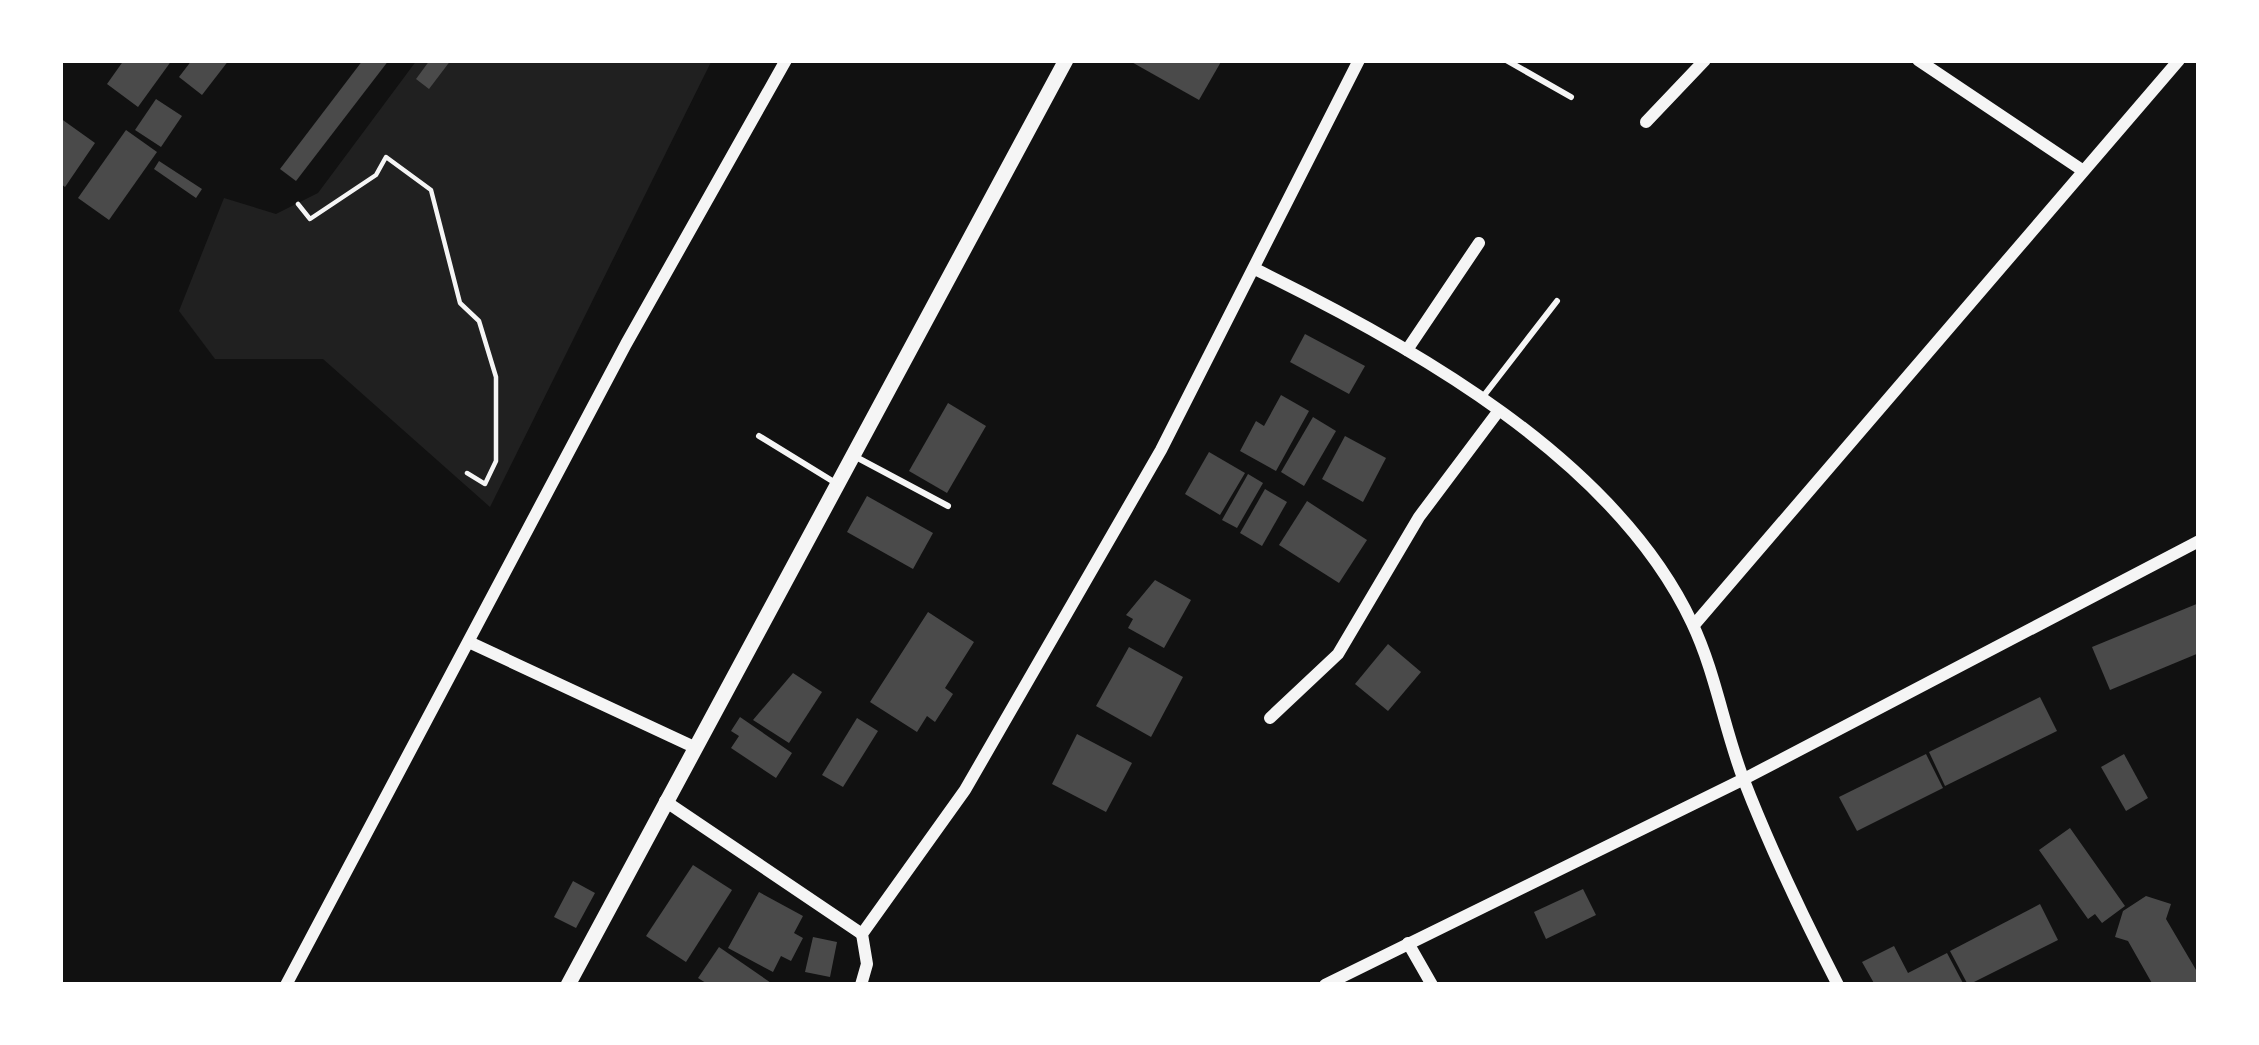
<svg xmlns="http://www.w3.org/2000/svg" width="2259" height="1045" font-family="'Golos Text',sans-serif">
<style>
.green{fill:#202020}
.building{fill:#4a4a4a}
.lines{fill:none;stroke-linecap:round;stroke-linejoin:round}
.path{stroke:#f5f5f5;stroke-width:4.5}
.service{stroke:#f5f5f5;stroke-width:6}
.minor{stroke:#f5f5f5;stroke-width:12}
.tertiary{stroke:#f5f5f5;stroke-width:15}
</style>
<rect width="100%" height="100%" fill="#111"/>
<polygon class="green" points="417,60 712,60 490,507 323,359 215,359 179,311 224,198 276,214 318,193"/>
<g class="building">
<polygon points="124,60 172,60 138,107 107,84"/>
<polygon points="192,60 229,60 202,95 179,77"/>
<polygon points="363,60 389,60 296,181 280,169"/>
<polygon points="430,60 451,60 429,89 416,79"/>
<polygon points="1128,60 1222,60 1199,100"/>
<polygon points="156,99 182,116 161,147 135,130"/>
<polygon points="60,118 95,143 65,187 60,183"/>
<polygon points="126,130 157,152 109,220 78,198"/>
<polygon points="159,161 202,189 196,198 154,169"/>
<polygon points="1305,334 1365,366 1349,394 1290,362"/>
<polygon points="1281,395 1309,411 1276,471 1240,451 1256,421 1264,426"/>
<polygon points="948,403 986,426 947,493 909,471"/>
<polygon points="1313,417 1336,431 1304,486 1281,472"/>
<polygon points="1345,436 1386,458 1363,502 1322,479"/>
<polygon points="1209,452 1245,473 1220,515 1185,494"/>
<polygon points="1248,474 1263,483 1237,528 1222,520"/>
<polygon points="1265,489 1287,502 1262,546 1240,533"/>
<polygon points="867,496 933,533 913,569 847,532"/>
<polygon points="1307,501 1367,540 1339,583 1279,545"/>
<polygon points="1155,580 1191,600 1164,648 1128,628 1133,619 1126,615"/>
<polygon points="2199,603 2199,653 2110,690 2092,647"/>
<polygon points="928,612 974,642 945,688 953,694 935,722 927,716 917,732 870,702"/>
<polygon points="1388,644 1421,672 1388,711 1355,684"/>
<polygon points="1129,647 1183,677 1151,737 1096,706"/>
<polygon points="793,673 822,692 789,743 753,720"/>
<polygon points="2040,697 2057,731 1945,786 1929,752"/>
<polygon points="740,717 792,753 776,778 731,748 739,736 731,731"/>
<polygon points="857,718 878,731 843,787 822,775"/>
<polygon points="1077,734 1132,763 1106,812 1052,784"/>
<polygon points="1926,754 1943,788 1857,831 1839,797"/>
<polygon points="2124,754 2148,798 2126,811 2101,767"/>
<polygon points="2070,828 2125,906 2102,923 2095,914 2088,919 2039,850"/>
<polygon points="693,865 732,890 686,962 646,936"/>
<polygon points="573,881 595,893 576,928 554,917"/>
<polygon points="1583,889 1596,915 1546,939 1534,912"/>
<polygon points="759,892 803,916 794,933 803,938 791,961 781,956 773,972 728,948"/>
<polygon points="2146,896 2171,904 2166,919 2199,975 2199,985 2153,985 2128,941 2115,937 2123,911"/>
<polygon points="2040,904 2058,940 1968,985 1950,951"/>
<polygon points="813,937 837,942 830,977 805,972"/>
<polygon points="1894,946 1908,973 1947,953 1964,985 1875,985 1862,962"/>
<polygon points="719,947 774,985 709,985 698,978"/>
</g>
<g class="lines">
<polyline class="path" points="298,204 310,219 376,175 386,157 431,190 460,303 479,321 496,377 496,461 485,484 467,473"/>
<g class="service">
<polyline points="1506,60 1571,97"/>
<polyline points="1482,398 1557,301"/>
<polyline points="759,436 834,482"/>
<polyline points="856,457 948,506"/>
</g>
<g class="minor">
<polyline points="1918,60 2082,170"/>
<polyline points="1646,122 1705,60"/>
<path d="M1255 269C1411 345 1615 459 1692 623 1715 671 1724 728 1743 778 1770 848 1804 919 1838 985"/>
<polyline points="1407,350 1479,243"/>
<polyline points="1694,625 2179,60"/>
<polyline points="471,643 694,747"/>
<polyline points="1270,718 1338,654 1419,517 1497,413"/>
<polyline points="665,801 862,934"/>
<polyline points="1408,943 1432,985"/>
<polyline points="286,985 626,344 786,60"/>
<polyline points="861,985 867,964 862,934 965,790 1161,450 1359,60"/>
<polyline points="1325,985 1744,779 2199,541"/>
</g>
<polyline class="tertiary" points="568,985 1066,60"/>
</g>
<rect width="2259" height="1045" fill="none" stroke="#ffffff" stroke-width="126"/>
</svg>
